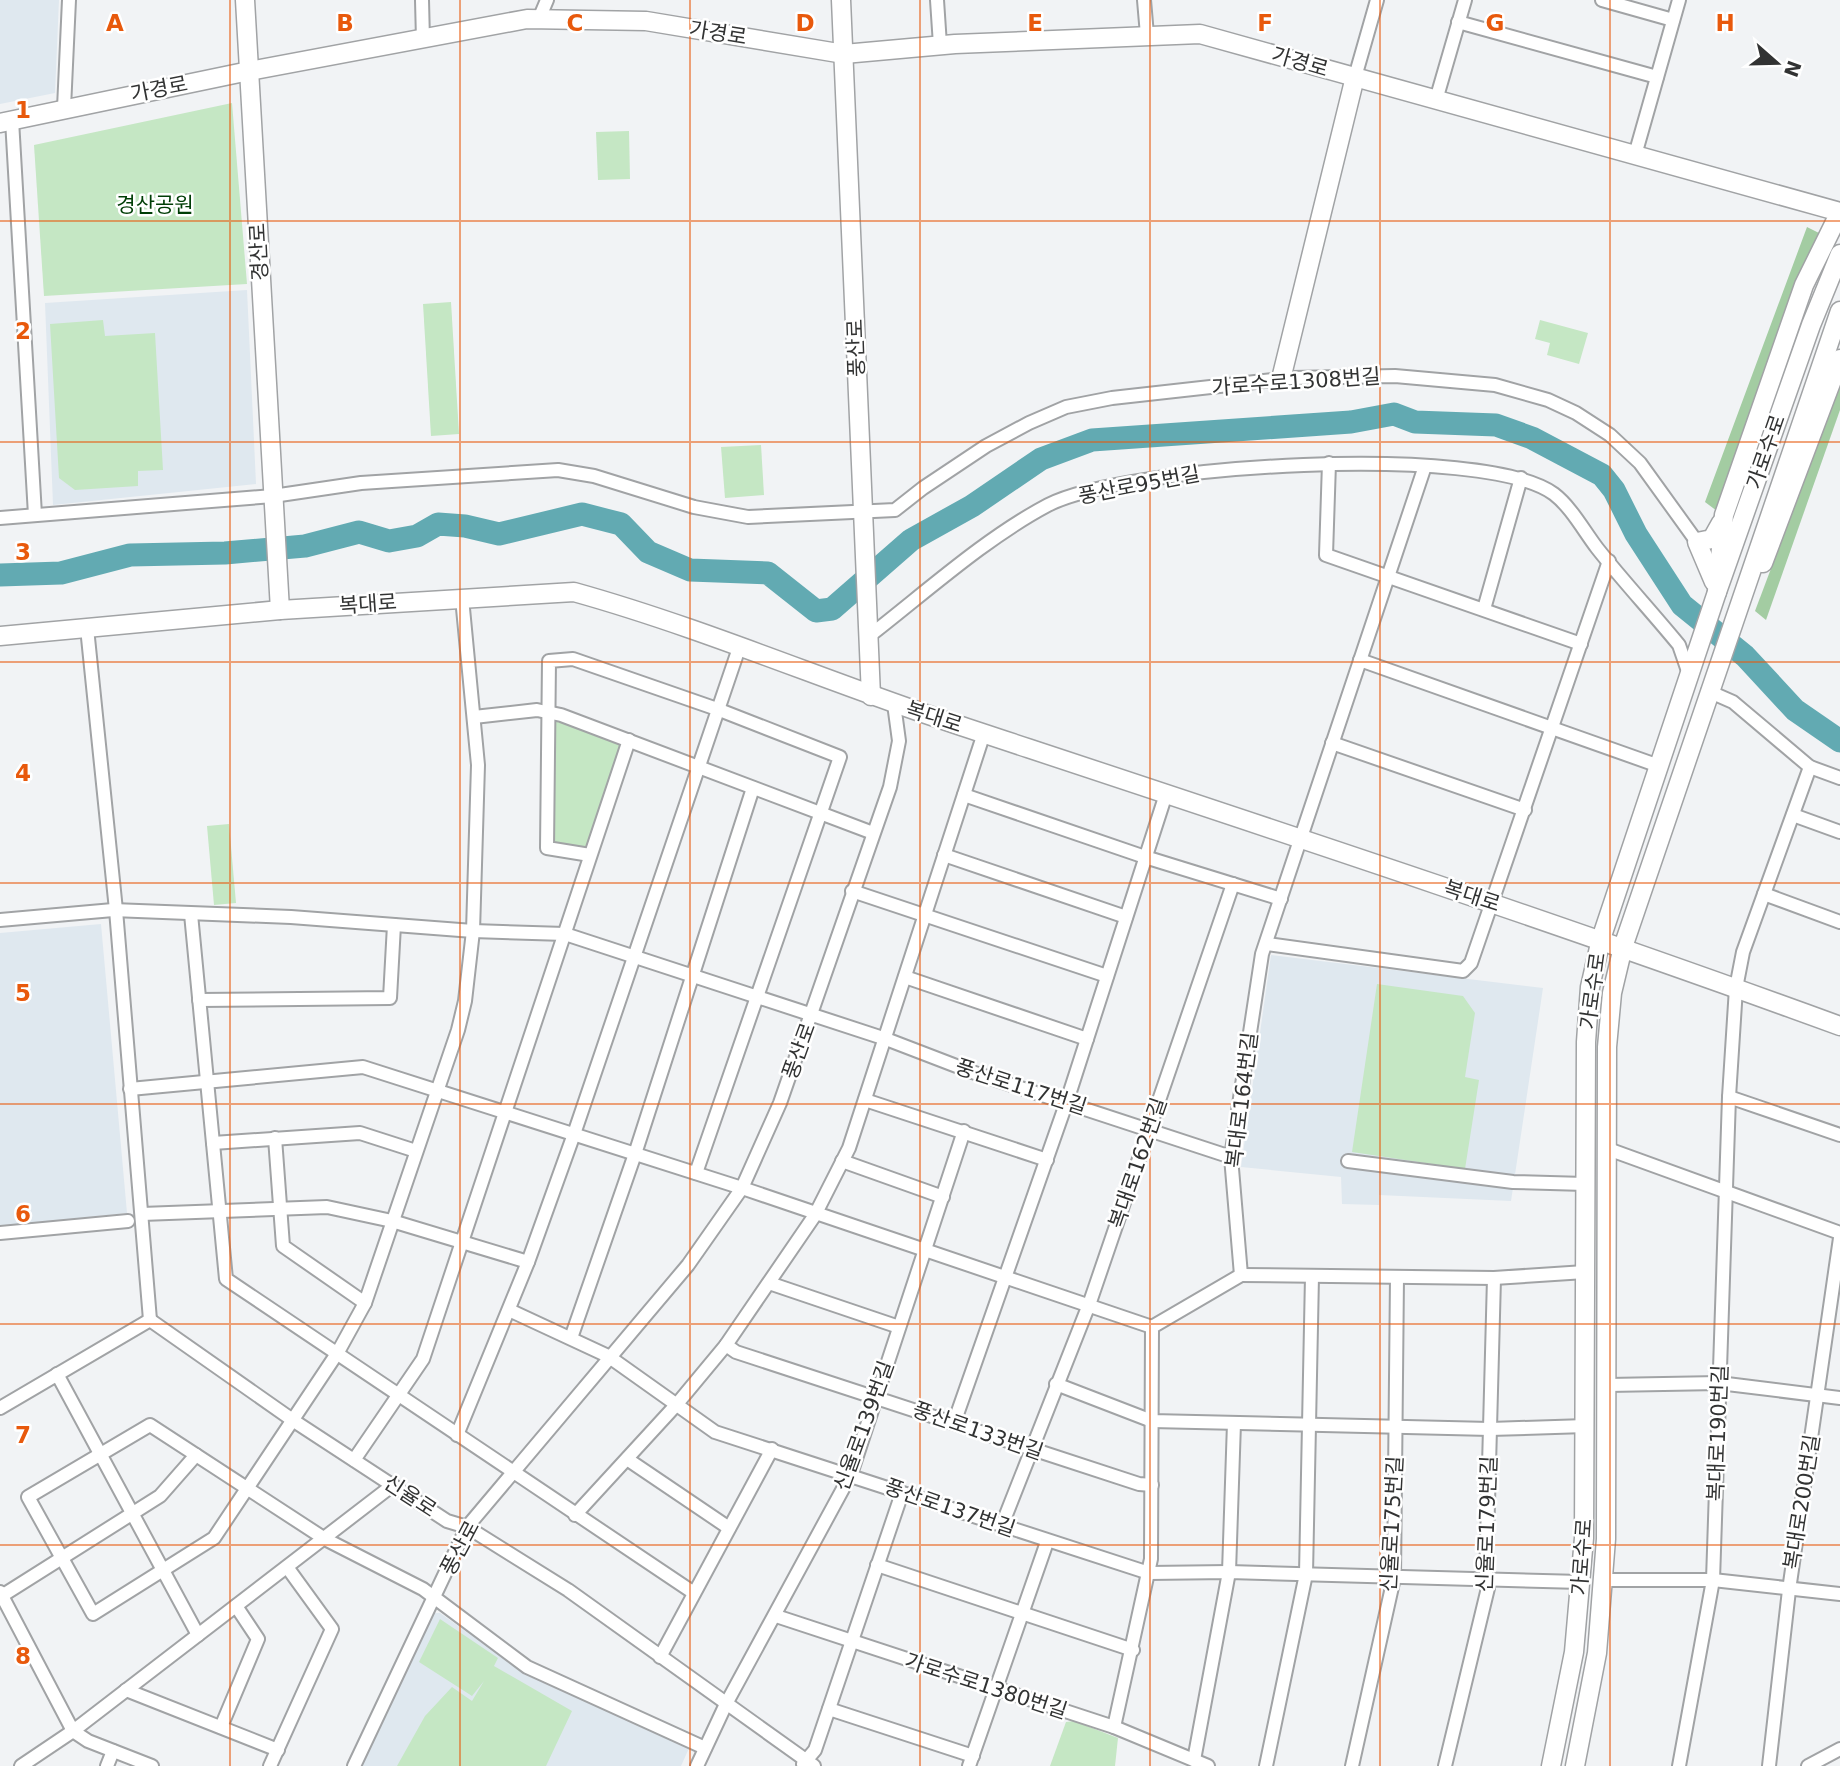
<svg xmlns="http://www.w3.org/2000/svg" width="1840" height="1766" font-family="'DejaVu Sans','Noto Sans KR',sans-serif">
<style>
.built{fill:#dfe8ef}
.green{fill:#c5e7c4}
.forest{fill:#a3cca2}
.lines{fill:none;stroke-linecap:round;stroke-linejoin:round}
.river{stroke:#62aab2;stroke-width:23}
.street-casing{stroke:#a1a3a5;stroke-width:16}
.secondary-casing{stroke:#a1a3a5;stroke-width:21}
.street{stroke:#fff;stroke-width:12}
.secondary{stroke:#fff;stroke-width:18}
.grid{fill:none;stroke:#e8590c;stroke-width:2;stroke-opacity:0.55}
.labels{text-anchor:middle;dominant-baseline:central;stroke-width:5;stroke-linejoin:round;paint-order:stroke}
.street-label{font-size:21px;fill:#323333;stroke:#fff}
.park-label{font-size:21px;fill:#003e06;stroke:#fff}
.grid-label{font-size:23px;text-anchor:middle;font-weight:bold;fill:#e8590c;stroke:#fff;stroke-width:5;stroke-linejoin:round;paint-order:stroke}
</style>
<rect width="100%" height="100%" fill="#f1f3f5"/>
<g class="built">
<polygon points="0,0 59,0 55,93 0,104"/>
<polygon points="247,290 256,484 53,505 45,303"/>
<polygon points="101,924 127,1213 0,1227 0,933"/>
<polygon points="1271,955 1543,988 1511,1201 1379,1195 1379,1205 1342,1204 1341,1177 1241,1167"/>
<polygon points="434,1613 440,1613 528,1676 690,1746 681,1766 362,1766 430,1616"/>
</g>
<g class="green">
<polygon points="232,103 247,284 44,296 34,145"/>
<polygon points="629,131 630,179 598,180 596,132"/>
<polygon points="451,302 459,434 431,436 423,304"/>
<polygon points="103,320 105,336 155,333 163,470 138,471 138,486 75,490 59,478 50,324"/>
<polygon points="1540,320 1588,333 1579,364 1547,355 1550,343 1535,339"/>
<polygon points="761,445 764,495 725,498 721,447"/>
<polygon points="554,717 622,743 586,849 554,844"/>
<polygon points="229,824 236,903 214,905 207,826"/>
<polygon points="1377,984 1463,996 1475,1013 1465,1077 1479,1080 1465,1169 1352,1152"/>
<polygon points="440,1619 498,1658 494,1666 572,1711 546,1766 397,1766 425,1716 452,1687 472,1701 484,1681 472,1696 419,1662"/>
<polygon points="1074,1721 1118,1738 1115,1766 1050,1766 1066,1722"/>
</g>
<g class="forest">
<polygon points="1807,227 1819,233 1792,292 1717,511 1705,502"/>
<polygon points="1840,386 1840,410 1766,620 1755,611"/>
</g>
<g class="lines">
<polyline class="river" points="0,575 61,573 130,555 225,553 305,546 359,532 389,541 417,536 438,524 465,526 499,534 582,514 621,524 648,552 690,570 768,573 816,611 832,609 911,540 972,506 1041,459 1092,440 1351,422 1394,414 1415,422 1496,425 1532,438 1602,475 1614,490 1636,534 1682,605 1745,656 1795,710 1840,741"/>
<defs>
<g id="street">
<polyline points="422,0 423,40"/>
<polyline points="937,0 940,45"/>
<polyline points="1144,0 1147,35"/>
<polyline points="1602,0 1673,20"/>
<polyline points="539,19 547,0"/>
<polyline points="1458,22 1657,77"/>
<polyline points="1355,77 1377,0"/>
<polyline points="1436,100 1465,0"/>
<polyline points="64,108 69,0"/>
<polyline points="12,120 35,515"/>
<polyline points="1635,155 1679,0"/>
<polyline points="1329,463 1326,555 1581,644"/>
<polyline points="0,518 273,496 361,483 558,470 594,476 694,507 748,517 895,510 923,488 986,446 1029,423 1066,407 1112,398 1291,378 1395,376 1495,385 1548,400 1576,413 1610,435 1640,463 1697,542"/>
<polyline points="462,598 478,765 473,931 465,1001 458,1030 365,1303 338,1352 214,1538 93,1614 28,1497 150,1425 325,1539 423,1589 527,1667 705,1748"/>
<polyline points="1484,609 1521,478"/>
<polyline points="87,628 116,910 150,1320"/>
<path d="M868 637C925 593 984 539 1048 505 1125 465 1484 442 1554 494 1571 507 1584 531 1597 548 1623 581 1652 612 1679 645L1689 674"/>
<polyline points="1360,660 1659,766"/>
<polyline points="1708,691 1733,702 1810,767 1840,778"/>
<polyline points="474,717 537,710 561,715 873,833"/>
<polyline points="1332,743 1525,810"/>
<polyline points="964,795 1145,857 1281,899"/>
<polyline points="1793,815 1840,832"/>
<polyline points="590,855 547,848 549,661 573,659 717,709 840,757 696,1173"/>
<polyline points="944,855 1126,917"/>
<polyline points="852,891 1107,976"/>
<polyline points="1764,894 1840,922"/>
<polyline points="191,914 226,1279 694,1593"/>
<polyline points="0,920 113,910 291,917 473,931 565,934 886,1039 972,1072 1231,1157"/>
<polyline points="1267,944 1463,971 1471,963 1609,561"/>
<polyline points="905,977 1087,1039"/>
<polyline points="199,1000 390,998 394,925"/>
<polyline points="130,1089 363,1067 742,1188 1152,1327"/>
<polyline points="1729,1097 1840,1135"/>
<polyline points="865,1100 1047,1160"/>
<polyline points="275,1138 283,1246 365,1303"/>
<polyline points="213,1143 360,1133 416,1151"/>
<polyline points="1608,1149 1840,1233"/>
<polyline points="842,1161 943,1197"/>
<polyline points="1348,1161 1513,1182 1585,1184"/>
<polyline points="142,1214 327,1207 392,1221 528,1262"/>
<polyline points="0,1233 128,1221"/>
<polyline points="1241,1275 1231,1157 1262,954 1425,466"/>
<polyline points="1241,1275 1494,1278 1585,1272"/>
<polyline points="769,1283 899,1327"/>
<polyline points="509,1310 608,1356 715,1432 1149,1573 1229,1572 1581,1582"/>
<polyline points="150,1320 294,1421 447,1521 467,1527 568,1590 814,1766"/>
<polyline points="571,1338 635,1154 753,788"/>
<polyline points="726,1345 736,1352 1139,1484 1152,1485"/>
<polyline points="57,1374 198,1635"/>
<polyline points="1056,1384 1152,1421 1490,1429 1586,1426"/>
<polyline points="1608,1385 1719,1383 1840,1398"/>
<polyline points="0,1408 150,1320"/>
<polyline points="954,1423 1067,1101 1166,794"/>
<polyline points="457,1435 528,1262 574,1134 739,648"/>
<polyline points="627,1459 729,1528"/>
<polyline points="354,1460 423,1359 629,740"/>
<polyline points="575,1515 677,1404 726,1345 815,1215 849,1148 984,733"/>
<polyline points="1002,1525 1090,1302 1233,884"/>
<polyline points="877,1565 1133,1650"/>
<polyline points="1604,1580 1713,1580 1840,1594"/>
<polyline points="0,1592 73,1731 88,1741 152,1766"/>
<polyline points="0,1597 160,1496 196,1455"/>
<polyline points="776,1616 1114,1727 1208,1766"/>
<polyline points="660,1657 772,1449"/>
<polyline points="126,1690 278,1750"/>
<polyline points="829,1709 973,1756"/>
<polyline points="221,1727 258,1639 236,1606"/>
<polyline points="1114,1727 1151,1559 1152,1327 1241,1275"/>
<polyline points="1194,1760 1229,1572 1234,1423"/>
<polyline points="803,1764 815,1750 902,1493"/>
<polyline points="21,1766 73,1731 393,1485"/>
<polyline points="107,1766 113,1751"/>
<polyline points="270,1766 332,1629 287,1567"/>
<polyline points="354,1766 467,1527 688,1265 742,1188 780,1103 890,787 899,741 894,704"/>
<polyline points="697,1766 726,1704 851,1474 964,1131"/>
<polyline points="969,1766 1047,1542"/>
<polyline points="1266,1766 1306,1574 1312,1276"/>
<polyline points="1352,1766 1394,1578 1397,1277"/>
<polyline points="1445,1766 1488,1588 1486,1578 1494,1278"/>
<polyline points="1679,1766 1713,1580 1729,1097 1736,988 1743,952 1810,767"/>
<polyline points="1769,1766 1789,1590 1840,1238"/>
<polyline points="1808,1766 1840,1749"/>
</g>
<g id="secondary">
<polyline points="245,0 280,610"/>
<polyline points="841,0 871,696"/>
<polyline points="0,123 249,71 527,19 646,21 844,54 955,44 1200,34 1840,212 1804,285 1724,515 1717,592"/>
<polyline points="1281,379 1355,77"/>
<polyline points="1763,563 1840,359"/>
<polyline points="1714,582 1697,542 1712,539 1721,523"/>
<path d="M0 636 280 610 574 592C703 628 828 682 955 724 1251 822 1547 919 1840 1026"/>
<polyline points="1551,1766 1574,1652 1584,1538 1586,1042 1590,987 1601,939 1717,592 1811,325 1840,254"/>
<polyline points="1575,1766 1597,1653 1606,1539 1607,1047 1612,993 1623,947 1840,311"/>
</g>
</defs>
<use href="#street" class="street-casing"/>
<use href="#secondary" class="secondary-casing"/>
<use href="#street" class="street"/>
<use href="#secondary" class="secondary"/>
</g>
<path class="grid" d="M230 0V1766M460 0V1766M690 0V1766M920 0V1766M1150 0V1766M1380 0V1766M1610 0V1766M0 221H1840M0 442H1840M0 662H1840M0 883H1840M0 1104H1840M0 1324H1840M0 1545H1840"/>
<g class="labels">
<g class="street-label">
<text transform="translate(718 33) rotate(9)">가경로</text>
<text transform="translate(1300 62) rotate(16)">가경로</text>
<text transform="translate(159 89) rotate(-11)">가경로</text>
<text transform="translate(259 252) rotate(-93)">경산로</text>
<text transform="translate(856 348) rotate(-92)">풍산로</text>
<text transform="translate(1296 382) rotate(-4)">가로수로1308번길</text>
<text transform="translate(1766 452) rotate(-71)">가로수로</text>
<text transform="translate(1139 485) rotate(-11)">풍산로95번길</text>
<text transform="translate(368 604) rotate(-4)">복대로</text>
<text transform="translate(934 717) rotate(18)">복대로</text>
<text transform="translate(1472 896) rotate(18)">복대로</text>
<text transform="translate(1593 991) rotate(-82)">가로수로</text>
<text transform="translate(799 1051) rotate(-70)">풍산로</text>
<text transform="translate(1021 1087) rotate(18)">풍산로117번길</text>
<text transform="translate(1242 1100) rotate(-83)">복대로164번길</text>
<text transform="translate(1138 1163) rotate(-71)">복대로162번길</text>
<text transform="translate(864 1426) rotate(-70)">신율로139번길</text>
<text transform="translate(978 1431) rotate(19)">풍산로133번길</text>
<text transform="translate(1718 1433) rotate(-88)">복대로190번길</text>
<text transform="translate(410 1496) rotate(33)">신율로</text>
<text transform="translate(1802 1502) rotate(-81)">복대로200번길</text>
<text transform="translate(950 1508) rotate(19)">풍산로137번길</text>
<text transform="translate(1392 1524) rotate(-87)">신율로175번길</text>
<text transform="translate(1487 1524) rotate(-88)">신율로179번길</text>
<text transform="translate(460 1548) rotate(-62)">풍산로</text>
<text transform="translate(1582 1557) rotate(-86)">가로수로</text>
<text transform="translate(986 1686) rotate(18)">가로수로1380번길</text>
</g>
<g class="park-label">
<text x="155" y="205">경산공원</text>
</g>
</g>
<g class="grid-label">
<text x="115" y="31">A</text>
<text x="345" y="31">B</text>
<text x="575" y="31">C</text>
<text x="805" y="31">D</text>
<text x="1035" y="31">E</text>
<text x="1265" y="31">F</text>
<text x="1495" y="31">G</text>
<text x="1725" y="31">H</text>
<text x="23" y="118">1</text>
<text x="23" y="339">2</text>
<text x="23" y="560">3</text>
<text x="23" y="781">4</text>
<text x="23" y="1001">5</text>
<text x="23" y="1222">6</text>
<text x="23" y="1443">7</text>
<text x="23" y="1664">8</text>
</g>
<g transform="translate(1777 63) rotate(110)" stroke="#ffffff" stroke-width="5" paint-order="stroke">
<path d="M0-5L12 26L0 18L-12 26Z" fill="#323333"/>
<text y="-10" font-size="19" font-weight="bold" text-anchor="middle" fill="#323333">N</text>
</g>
</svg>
